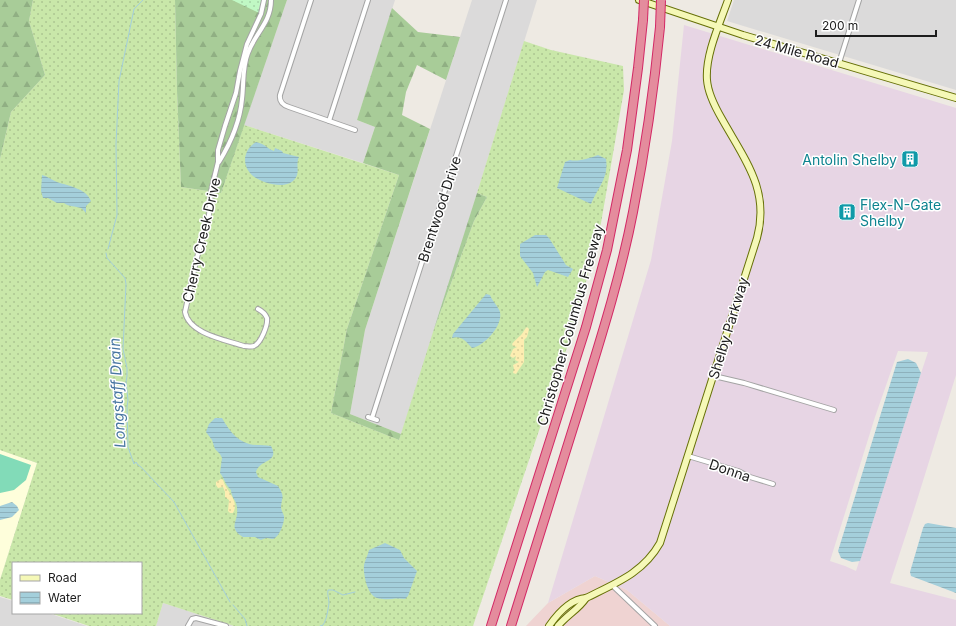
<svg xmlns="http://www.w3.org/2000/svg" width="956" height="626" font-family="Inter,sans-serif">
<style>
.residential{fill:#dbdada}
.commercial{fill:#efd3d2}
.industrial{fill:#e7d5e4;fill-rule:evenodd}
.education{fill:#fefedb}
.grass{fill:url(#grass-dots)}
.forest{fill:url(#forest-firs)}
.sand{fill:url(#sand-dots)}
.park{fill:url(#park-dots)}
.pitch{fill:#82dbb8}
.water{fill:url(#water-rules)}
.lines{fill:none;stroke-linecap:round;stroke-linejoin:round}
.stream{stroke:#a4cfdb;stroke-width:1}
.street-casing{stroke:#a4a4a4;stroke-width:6}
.secondary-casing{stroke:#667007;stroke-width:8}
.highway-casing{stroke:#d32865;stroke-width:10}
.street{stroke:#fff;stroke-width:4}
.secondary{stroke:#f5f8b7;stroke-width:6}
.highway{stroke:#e48c9d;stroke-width:8}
.highway-bridge-casing{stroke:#d32865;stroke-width:10;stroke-linecap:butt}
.highway-bridge{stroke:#e48c9d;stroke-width:8}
.labels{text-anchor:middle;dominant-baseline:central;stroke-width:3;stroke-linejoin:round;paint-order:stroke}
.street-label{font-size:14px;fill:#1d1d1d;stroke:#fff}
.culture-label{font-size:14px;fill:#0d838f;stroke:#fff;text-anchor:end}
.water-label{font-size:15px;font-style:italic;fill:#4977a2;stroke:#fff}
</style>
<defs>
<pattern id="grass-dots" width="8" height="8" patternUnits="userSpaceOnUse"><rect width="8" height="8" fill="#c9e7a9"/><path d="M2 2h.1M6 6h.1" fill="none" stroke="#acc691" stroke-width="1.8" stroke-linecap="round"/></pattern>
<pattern id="forest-firs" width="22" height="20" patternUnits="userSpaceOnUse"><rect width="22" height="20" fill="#a8cc98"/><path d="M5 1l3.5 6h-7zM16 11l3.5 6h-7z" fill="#90af83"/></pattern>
<pattern id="sand-dots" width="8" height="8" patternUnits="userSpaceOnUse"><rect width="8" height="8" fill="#fdedb1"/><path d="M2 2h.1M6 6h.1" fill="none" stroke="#d8cb98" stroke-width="1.8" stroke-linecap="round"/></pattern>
<pattern id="park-dots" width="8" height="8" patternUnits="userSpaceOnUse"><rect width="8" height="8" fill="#c0f8c4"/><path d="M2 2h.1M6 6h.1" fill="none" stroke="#a5d4a8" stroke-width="1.8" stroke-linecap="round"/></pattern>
<pattern id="water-rules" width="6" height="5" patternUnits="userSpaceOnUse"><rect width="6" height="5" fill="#a4cfdb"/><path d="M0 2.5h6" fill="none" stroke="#8db1bc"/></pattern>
</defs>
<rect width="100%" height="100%" fill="#eeeae3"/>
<g class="residential">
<polygon points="287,0 395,0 357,120 375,127 363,163 244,125"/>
<polygon points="472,0 537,0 417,387 401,434 350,414 365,330"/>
<polygon points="734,0 956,0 956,90 727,21"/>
<polygon points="0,597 13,601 13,613 48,613 87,626 0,626"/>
<polygon points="163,603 234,626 156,626"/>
</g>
<polygon class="commercial" points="595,576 627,590 670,626 526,626 548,603"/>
<path class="industrial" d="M684 25 956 108V375L913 513 890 583 956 600V626H670L627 590 595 576 548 603 651 260 672 141ZM898 351 928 352 856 571 845 566 830 561 875 417Z"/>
<polygon class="education" points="0,450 37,463 0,580"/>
<polygon class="grass" points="33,0 175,0 177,91 181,187 221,193 244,125 399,175 347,329 331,413 399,440 433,332 474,221 487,197 477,193 524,41 551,50 623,66 624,90 601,223 576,321 473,626 234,626 163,603 156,626 89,626 50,613 141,613 141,563 13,563 13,600 0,596 0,580 37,463 0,450 0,159 11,112 45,75 29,21"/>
<g class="forest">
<polygon points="0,0 33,0 29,21 45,75 11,112 0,159"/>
<polygon points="175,0 287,0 221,193 181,187 177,91"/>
<polygon points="392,8 418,32 460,37 446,80 417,65 406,92 402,115 430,129 365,330 350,414 401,434 399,440 331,413 347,329 399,175 363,163 375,127 357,120"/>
<polygon points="477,193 487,197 474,221 433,332"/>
</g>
<g class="sand">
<path d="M527 327 529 329 527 337 524 340V362L516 374 513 373 514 369 513 365 519 362 515 360 516 356 513 358 510 356 513 349 517 347 513 346 512 344C515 340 518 338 521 335 524 332 524 329 527 327Z"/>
<path d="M221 479 223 480C226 491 240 501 233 513H230L228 511 229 500 225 497V492L223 487 218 488 216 485V482Z"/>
</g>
<polygon class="park" points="232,0 264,0 261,14"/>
<polygon class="pitch" points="0,454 31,465 26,480 14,490 0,493"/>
<g class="water">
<path d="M256 142C266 144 267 149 274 151L275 148 282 151 283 153 299 157C295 165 301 173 294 180 285 190 262 183 253 176 241 166 243 150 256 142Z"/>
<path d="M598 155 606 159C609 178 598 187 591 204L557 188 565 162 570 160C578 162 590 158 598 155Z"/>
<path d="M42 175C47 176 52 180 57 182 68 186 86 188 91 201L86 206V213C84 211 83 209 81 208 75 206 69 207 64 203H57L48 198H43L41 191Z"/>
<polygon points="535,235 546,235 549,238 566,265 573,269 568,277 548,270 545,272 537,287 533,273 520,256 520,244"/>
<path d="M486 294 490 295C492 301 498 306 500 312 503 326 484 346 472 348 466 342 462 335 452 338L453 334Z"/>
<polygon points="908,359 916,363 921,373 860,561 852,562 841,558 838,551 897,362"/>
<path d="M215 418H222C230 432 239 444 256 445 261 445 266 445 271 446 280 463 260 459 256 472L258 477 278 486C285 497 282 496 281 507 281 510 283 513 284 516 285 521 280 535 275 538 272 540 270 538 267 538 265 538 263 539 261 540L255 537H243C227 527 239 522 237 508 237 501 231 497 231 490 225 485 225 479 220 473L222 458 220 454 215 449 212 440 206 432 209 424Z"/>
<polygon points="12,502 17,506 19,510 12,517 0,520 0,506"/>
<polygon points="928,523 956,528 956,593 911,576 910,572 923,528 925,524"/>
<path d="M385 543 400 550 404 558 417 571 408 596 405 599C396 597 385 601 377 598 367 595 363 573 364 565 365 560 368 555 369 550Z"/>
</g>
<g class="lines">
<g class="stream">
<polyline points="108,249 117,215 116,144 119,81 134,9 143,0"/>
<polyline points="106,253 107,258 125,278 126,284 123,349 127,368 127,376 126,382 128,400 127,407 128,447 134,464 136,462 138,465 141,467 174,502 230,602"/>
<polyline points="233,605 245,619 247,626"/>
<path d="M320 626 323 625C327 619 328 609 329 603 329 598 327 595 328 590H333L343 595 355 592"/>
</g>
<defs>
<g id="street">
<path d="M311 0 280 95C279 102 283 105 289 107L355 130"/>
<polyline points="839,63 859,0"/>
<polyline points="329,121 368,0"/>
<path d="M219 162C230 144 240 121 242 99 244 83 242 68 248 53 255 33 271 23 271 0"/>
<path d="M258 309C262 311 265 313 267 318 268 325 261 343 254 346 251 347 247 346 244 346 226 340 189 334 185 312L196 261 209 215 211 191 218 162V150L225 126 236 93 240 71 247 44 261 14 264 0"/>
<polyline points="714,376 744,383 834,410"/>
<polyline points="368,417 377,420"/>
<polyline points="372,418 506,0"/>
<polyline points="688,456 738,471 750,477 773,484"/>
<polyline points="612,585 655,626"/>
<polyline points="188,626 192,619 196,618 226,626"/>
</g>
<g id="secondary">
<polyline points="639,0 743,35 956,98"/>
<path d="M549 626C558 613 570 599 586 598 616 583 643 573 660 543L757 238C770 190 745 160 722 119 715 107 708 94 707 80 705 55 720 23 728 0"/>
<path d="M558 626C567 615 579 609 586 598"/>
</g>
<g id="highway">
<polyline points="491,626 586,327 607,250 627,150 638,68 643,20"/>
<path d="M511 626C533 554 556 482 579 409 599 344 620 279 633 212 645 151 654 89 660 27"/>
</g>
</defs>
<use href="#street" class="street-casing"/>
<use href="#secondary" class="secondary-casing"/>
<use href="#highway" class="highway-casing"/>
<use href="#street" class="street"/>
<use href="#secondary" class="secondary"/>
<use href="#highway" class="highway"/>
<defs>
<g id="highway-bridge">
<polyline points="643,20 644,0"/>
<polyline points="660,27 661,0"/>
</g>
</defs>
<use href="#highway-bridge" class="highway-bridge-casing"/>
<use href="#highway-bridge" class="highway-bridge"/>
</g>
<defs>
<symbol id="building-square" viewBox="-11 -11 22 22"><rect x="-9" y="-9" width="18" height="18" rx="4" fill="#0f9aa8" stroke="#fff"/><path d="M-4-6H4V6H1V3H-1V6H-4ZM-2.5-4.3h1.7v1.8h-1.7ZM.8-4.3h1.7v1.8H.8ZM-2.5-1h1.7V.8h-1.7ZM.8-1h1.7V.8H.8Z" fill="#fff"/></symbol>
</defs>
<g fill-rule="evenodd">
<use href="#building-square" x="900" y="149" width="20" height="20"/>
<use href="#building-square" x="837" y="202" width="20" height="20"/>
</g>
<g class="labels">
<g class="street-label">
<text transform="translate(797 51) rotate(16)">24 Mile Road</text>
<text transform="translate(439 209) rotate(-72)">Brentwood Drive</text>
<text transform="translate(201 240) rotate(-77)">Cherry Creek Drive</text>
<text transform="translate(570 325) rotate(-74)">Christopher Columbus Freeway</text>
<text transform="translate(728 328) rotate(-73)">Shelby Parkway</text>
<text transform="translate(730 470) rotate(19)">Donna</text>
</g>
<g class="culture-label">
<text x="897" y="159">Antolin Shelby</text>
<text x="860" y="204" text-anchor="start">Flex-N-Gate<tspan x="860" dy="16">Shelby</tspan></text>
</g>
<g class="water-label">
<text transform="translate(117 393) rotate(-93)">Longstaff Drain</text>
</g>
</g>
<rect x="12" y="562" width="130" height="52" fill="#ffffff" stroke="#a5a5a5"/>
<rect x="20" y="575" width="20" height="6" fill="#f5f8b7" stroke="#a5a5a5"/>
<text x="48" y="582" font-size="12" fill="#1d1d1d">Road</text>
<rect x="20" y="592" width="20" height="12" fill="url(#water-rules)" stroke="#a5a5a5"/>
<text x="48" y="602" font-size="12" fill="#1d1d1d">Water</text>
<path d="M816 30v6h120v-6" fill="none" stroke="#1d1d1d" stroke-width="2"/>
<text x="822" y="30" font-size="12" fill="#1d1d1d" stroke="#ffffff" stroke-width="3" paint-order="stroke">200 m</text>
</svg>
